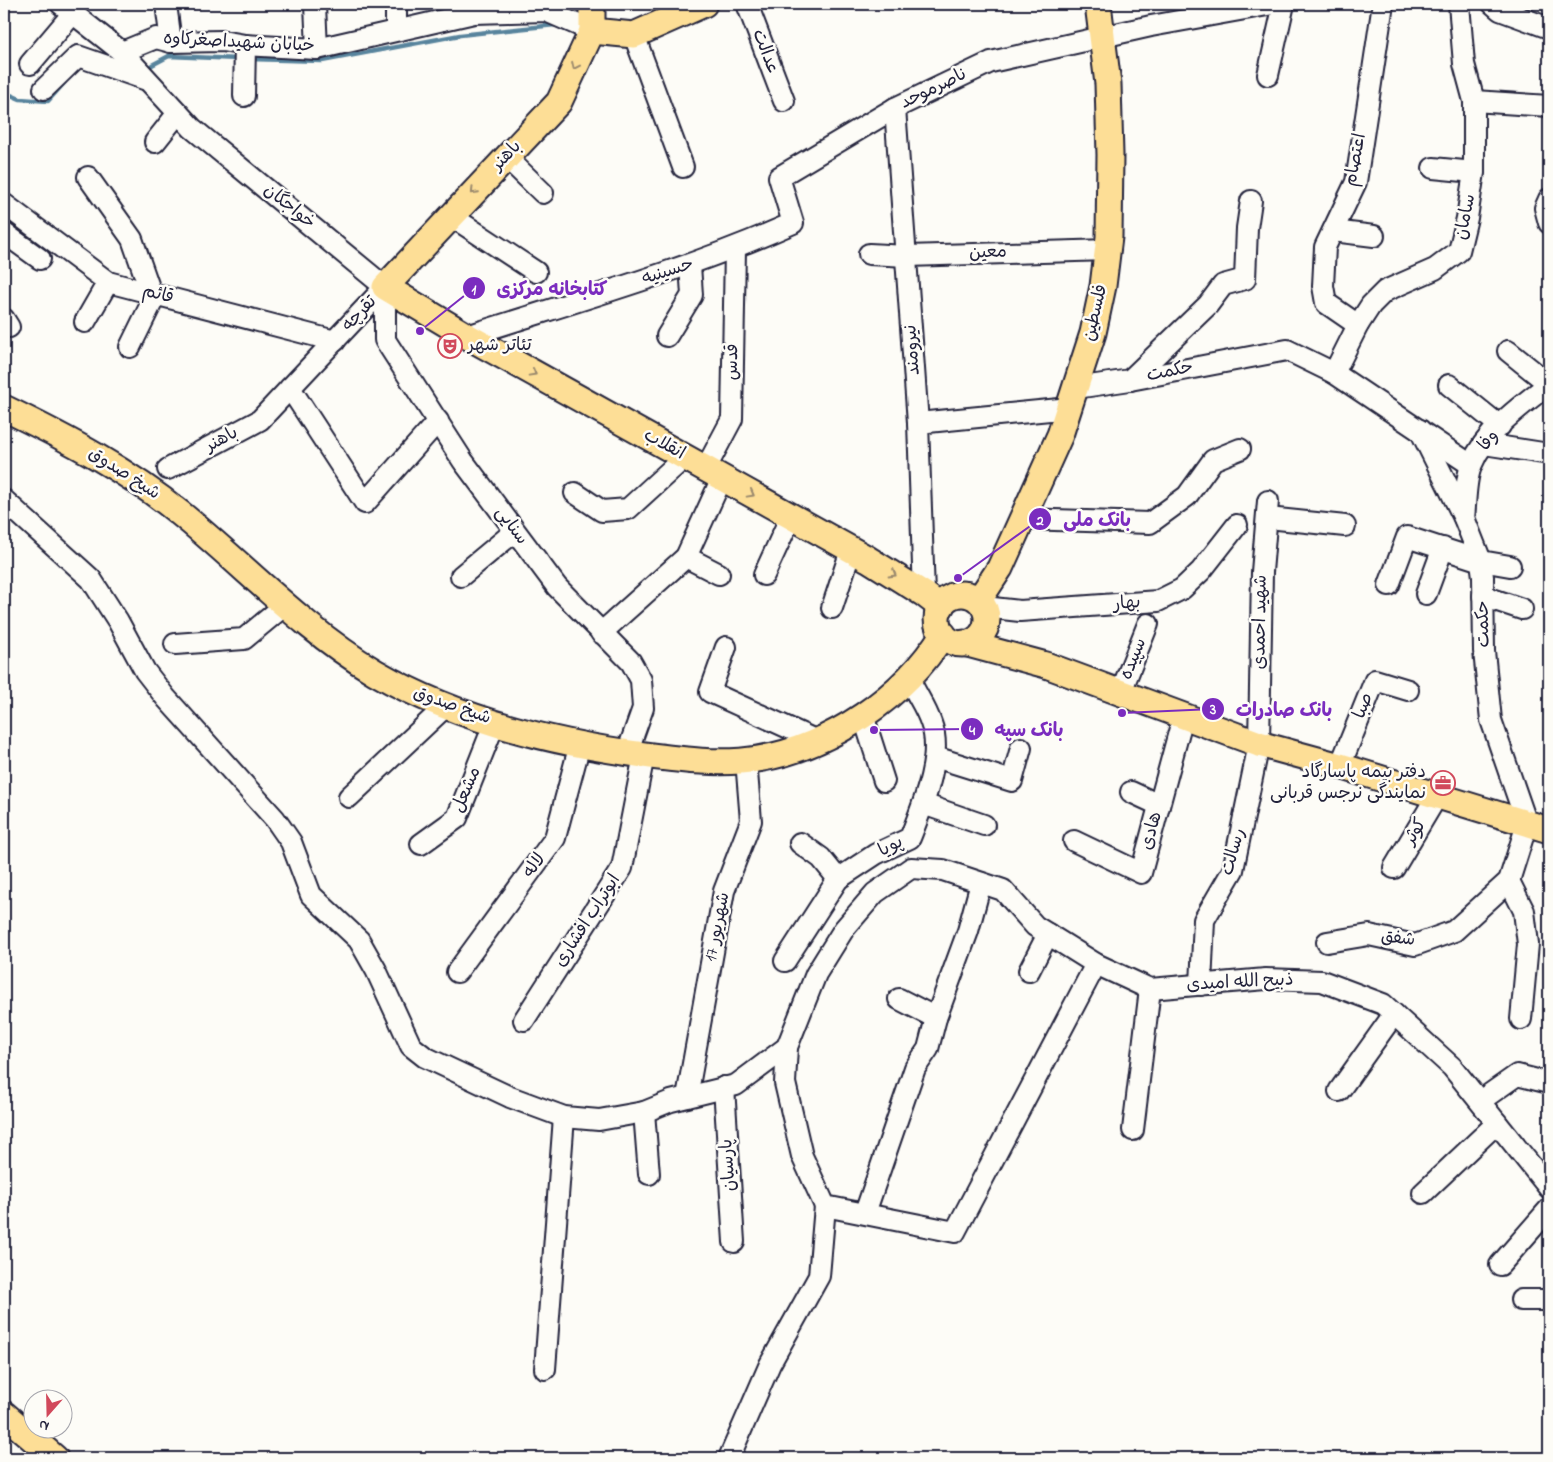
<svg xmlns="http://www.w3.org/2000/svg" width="1553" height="1462" font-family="'Indie Flower','Playpen Sans Arabic',sans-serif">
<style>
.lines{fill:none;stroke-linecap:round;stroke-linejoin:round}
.stream{stroke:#59849d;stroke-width:4.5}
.minor-casing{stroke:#22223b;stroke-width:24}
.major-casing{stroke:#22223b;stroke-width:29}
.minor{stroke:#fdfcf7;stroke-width:20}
.major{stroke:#fdde96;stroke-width:25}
.oneway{stroke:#9a896d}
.labels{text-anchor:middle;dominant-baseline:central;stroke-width:5;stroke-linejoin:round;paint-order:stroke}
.street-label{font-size:18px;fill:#22223b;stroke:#fdfcf7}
.poi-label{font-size:18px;fill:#22223b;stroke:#fdfcf7;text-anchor:start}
.leader{fill:none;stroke:#7b2cbf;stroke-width:2}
.callout-dot{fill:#7b2cbf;stroke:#fdfcf7;stroke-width:2}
.mark-label{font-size:15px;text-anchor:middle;font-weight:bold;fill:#fff}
.callout-label{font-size:19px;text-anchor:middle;font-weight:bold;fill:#7b2cbf;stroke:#fdfcf7;stroke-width:5;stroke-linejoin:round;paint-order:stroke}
</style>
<rect width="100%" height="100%" fill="#fdfcf7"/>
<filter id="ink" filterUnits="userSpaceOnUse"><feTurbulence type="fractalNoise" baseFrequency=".02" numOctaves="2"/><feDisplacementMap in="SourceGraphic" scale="10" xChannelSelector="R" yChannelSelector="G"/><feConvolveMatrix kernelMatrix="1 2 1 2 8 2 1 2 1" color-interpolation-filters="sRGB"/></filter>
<g filter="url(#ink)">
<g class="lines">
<g class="stream">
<polyline points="249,59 322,61 460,35 555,25"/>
<polyline points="152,65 169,56 238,59"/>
<polyline points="4,92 20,99 48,101 65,82"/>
</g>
<defs>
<g id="minor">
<polyline points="61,4 122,52 192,128 385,287"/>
<polyline points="166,4 171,42"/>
<polyline points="747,4 784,101"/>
<polyline points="1493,4 1500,10 1549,28"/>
<polyline points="315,5 317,49"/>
<polyline points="396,30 396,4"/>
<polyline points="634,35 683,167"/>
<polyline points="122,52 156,38 171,42 222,41 245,45 317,49 474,13 546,11 592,31"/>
<polyline points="30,64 74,12"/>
<polyline points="1268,75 1284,4"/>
<polyline points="44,89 78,56 144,79"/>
<polyline points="244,96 245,45"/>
<polyline points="1474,101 1549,106"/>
<polyline points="895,108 918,423 924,594"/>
<polyline points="155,142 178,113"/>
<polyline points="506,157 543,193"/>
<polyline points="1433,168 1474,172"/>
<polyline points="88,177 132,239 151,293"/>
<polyline points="1549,199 1545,208 1549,223"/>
<polyline points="4,204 108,282 335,341"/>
<polyline points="451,216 536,272"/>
<polyline points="1333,231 1374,236"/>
<polyline points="4,233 40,259"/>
<polyline points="869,254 907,256 1108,250"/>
<polyline points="385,287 385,340 463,461 557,587 631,662 641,680 643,708 627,753"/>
<polyline points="4,319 9,327"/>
<polyline points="85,322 108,282"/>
<polyline points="1358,325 1326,303 1323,286 1325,247 1356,182 1383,4"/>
<path d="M467 336C576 301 687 270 793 223L779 177 895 108 991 62 1151 26 1273 4"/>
<polyline points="667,336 692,295 690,265"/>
<polyline points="130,347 156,294"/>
<polyline points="1508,351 1549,384"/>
<polyline points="1334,373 1358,325 1371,305 1385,291 1435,269 1459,251 1467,218 1474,172 1474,101 1464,64 1459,4"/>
<polyline points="1130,380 1208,305 1223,285 1245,279 1247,228 1251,201"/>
<polyline points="1449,385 1500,426"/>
<polyline points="290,388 365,503 438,421"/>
<polyline points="1076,388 1130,380 1287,350 1334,373 1471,465"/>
<polyline points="918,423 1070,408"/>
<polyline points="1484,444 1549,454"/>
<polyline points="706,468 732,419 735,249"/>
<polyline points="168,469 260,420 385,287"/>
<polyline points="575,493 602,511 628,509 685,457"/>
<polyline points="4,500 91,579 118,621 145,671 166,698 275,819 291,842 311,895 359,940 376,970 411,1046 425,1057 510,1097 564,1117 599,1120 644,1112 671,1101 736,1085 787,1047 816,974 844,929 875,893 911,868 943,870 1003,890 1035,926 1096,964 1150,989 1266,979 1322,981 1383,1004 1452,1067 1549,1188"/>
<polyline points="1268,518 1345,526"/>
<path d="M1464 518C1466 502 1465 479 1472 464 1486 430 1522 405 1549 384"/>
<polyline points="1022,519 1150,523 1187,496 1213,460 1240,449"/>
<polyline points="686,557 719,574"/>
<polyline points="764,575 791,516"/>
<polyline points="461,576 514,532"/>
<polyline points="1389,585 1407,537 1481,561 1510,566"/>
<polyline points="1426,594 1443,548"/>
<polyline points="1483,596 1522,609"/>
<polyline points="984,607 1020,611 1158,601 1182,589 1201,571 1237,525"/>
<polyline points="832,608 851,550"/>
<polyline points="601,633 686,557 722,478"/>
<polyline points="175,644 244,639 285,605"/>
<polyline points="726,647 710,692 815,740"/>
<polyline points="1120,694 1148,624"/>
<polyline points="863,715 884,781"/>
<polyline points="935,757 1012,781 1021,748"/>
<polyline points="1340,766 1375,680 1408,690"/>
<polyline points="1131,792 1159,805"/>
<polyline points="349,797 446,706"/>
<polyline points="923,804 984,825"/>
<polyline points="1074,841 1141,873 1183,717"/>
<polyline points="800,843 821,858 838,879"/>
<polyline points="421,844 457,818 495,722"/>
<polyline points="1394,868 1437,796"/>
<polyline points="1509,881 1524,911 1528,944 1521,1019"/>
<polyline points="1327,942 1369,935 1415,945 1454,931 1509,881 1527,824 1491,720 1484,651 1483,577 1481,561 1464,518 1420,430"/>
<path d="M785 961 838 879 876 854 910 838C922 807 944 756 931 723 926 707 915 693 909 678"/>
<polyline points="1029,971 1048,934"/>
<polyline points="457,972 555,838 580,744"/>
<polyline points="1201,985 1204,920 1233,870 1259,744 1262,572 1268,501"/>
<polyline points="899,999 936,1018"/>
<polyline points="524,1020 622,868 644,755"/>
<polyline points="787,1047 785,1083 802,1156 825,1206 955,1232 1096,964"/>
<polyline points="724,1087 734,1242"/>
<polyline points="1339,1091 1394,1014"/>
<polyline points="687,1097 724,891 751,821 746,760"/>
<polyline points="1480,1101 1517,1075 1549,1083"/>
<polyline points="644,1112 649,1174"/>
<polyline points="1133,1130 1150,989"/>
<polyline points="1423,1193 1497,1123"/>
<polyline points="865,1213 915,1068 928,1049 936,1018 968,931 981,883"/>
<polyline points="1500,1265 1549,1209"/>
<polyline points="1521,1300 1549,1300"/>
<polyline points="545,1369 564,1117"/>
<polyline points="729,1458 770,1364 819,1276 825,1206"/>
</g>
<g id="major">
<polyline points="592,4 592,31 559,102 385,287 467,336 868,559 924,594 941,607"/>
<polyline points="592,31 634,35 704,4"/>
<path d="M4 408C66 438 127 470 181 514 246 567 303 629 375 672 456 719 553 743 644 755 682 760 721 765 758 759 831 747 905 696 943 634"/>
<circle cx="962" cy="619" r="25"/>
<polyline points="979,600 1000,568 1060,435 1093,333 1103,286 1109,237 1110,155 1108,84 1098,4"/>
<polyline points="964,643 1046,665 1259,744 1340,766 1549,830"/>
<polyline points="4,1414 55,1458"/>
</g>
</defs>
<use href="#minor" class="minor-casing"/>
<use href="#major" class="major-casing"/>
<use href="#minor" class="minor"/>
<use href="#major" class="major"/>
</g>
<defs><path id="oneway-chevron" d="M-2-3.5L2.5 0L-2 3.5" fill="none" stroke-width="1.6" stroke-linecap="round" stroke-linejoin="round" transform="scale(1.25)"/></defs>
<g class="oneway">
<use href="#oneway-chevron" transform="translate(575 66) rotate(115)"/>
<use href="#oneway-chevron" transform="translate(474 191) rotate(133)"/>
<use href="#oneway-chevron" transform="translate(533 373) rotate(29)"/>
<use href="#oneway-chevron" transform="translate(751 494) rotate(29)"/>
<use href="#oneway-chevron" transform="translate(893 574) rotate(31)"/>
</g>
</g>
<defs>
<symbol id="theatre-ring" viewBox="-11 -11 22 22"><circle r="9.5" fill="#fdfcf7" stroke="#d1495b" stroke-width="1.5"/><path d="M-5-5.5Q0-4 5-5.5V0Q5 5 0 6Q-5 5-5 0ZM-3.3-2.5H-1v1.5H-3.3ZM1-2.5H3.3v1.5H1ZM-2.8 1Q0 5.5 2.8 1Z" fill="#d1495b"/></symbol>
<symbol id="office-ring" viewBox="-11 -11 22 22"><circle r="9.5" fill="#fdfcf7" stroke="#d1495b" stroke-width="1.5"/><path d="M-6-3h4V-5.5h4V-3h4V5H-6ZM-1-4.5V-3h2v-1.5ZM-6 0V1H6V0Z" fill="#d1495b"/></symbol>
</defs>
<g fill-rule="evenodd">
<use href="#theatre-ring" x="436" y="332" width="28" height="28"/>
<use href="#office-ring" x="1429" y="769" width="28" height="28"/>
</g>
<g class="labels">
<g class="street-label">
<text transform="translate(239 43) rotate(3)">خیابان شهیداصغرکاوه</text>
<text transform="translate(765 52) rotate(69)">عدالت</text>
<text transform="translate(934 89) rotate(-26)">ناصرموحد</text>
<text transform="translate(507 156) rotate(-46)">باهنر</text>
<text transform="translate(1356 160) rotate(-79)">اعتصام</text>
<text transform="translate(289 207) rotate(39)">خواجگان</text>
<text transform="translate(1466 217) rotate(-79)">سامان</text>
<text transform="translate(988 253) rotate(-2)">معین</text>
<text transform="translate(668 272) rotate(-18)">حسینیه</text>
<text transform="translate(158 295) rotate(14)">قائم</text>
<text transform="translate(1096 313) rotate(-77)">فلسطین</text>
<text transform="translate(360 314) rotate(-47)">تقرچه</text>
<text transform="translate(913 350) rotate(-94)">نیرومند</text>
<text transform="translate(733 362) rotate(-89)">قدس</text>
<text transform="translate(1170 372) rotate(-11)">حکمت</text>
<text transform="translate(222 440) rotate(-28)">باهنر</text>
<text transform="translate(1489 441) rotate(-52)">وفا</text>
<text transform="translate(664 445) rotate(29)">انقلاب</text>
<text transform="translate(124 474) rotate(33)">شیخ صدوق</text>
<text transform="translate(511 526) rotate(54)">سنایی</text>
<text transform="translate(1127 604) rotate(-5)">بهار</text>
<text transform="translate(1261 622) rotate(-89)">شهید احمدی</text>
<text transform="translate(1484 624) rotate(-91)">حکمت</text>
<text transform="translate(1134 659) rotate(-68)">سپیده</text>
<text transform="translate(452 706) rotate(20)">شیخ صدوق</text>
<text transform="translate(1364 706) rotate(-68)">صبا</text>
<text transform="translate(467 790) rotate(-67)">مشعل</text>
<text transform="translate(1152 831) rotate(-75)">هادی</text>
<text transform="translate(1416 832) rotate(-59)">کوثر</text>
<text transform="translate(891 847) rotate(-27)">پویا</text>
<text transform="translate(1234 852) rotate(-74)">رسالت</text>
<text transform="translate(535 866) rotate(-54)">لاله</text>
<text transform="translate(588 921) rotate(-57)">ابوتراب افشاری</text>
<text transform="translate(718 927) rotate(-79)">17 شهریور</text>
<text transform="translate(1398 939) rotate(7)">شفق</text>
<text transform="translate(1240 983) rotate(-3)">ذبیح الله امیدی</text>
<text transform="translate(729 1165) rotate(-94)">پارسیان</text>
</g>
<g class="poi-label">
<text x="468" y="346">تئاتر شهر</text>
<text x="1426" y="773" text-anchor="end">دفتر بیمه پاسارگاد<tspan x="1426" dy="21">نمایندگی نرجس قربانی</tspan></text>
</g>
</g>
<path class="leader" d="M420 331L474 288M958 578L1040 519M1122 713L1213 709M874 730L972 729"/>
<g class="callout-dot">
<circle cx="420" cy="331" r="5"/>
<circle cx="958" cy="578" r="5"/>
<circle cx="1122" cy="713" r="5"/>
<circle cx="874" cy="730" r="5"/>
<circle cx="474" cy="288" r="12"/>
<circle cx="1040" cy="519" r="12"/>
<circle cx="1213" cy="709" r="12"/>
<circle cx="972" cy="729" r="12"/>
</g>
<g class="mark-label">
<text x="474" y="294">1</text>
<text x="1040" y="525">2</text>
<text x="1213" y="714">3</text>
<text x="972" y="735">4</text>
</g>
<g class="callout-label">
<text x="552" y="295">کتابخانه مرکزی</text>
<text x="1097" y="526">بانک ملی</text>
<text x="1284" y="716">بانک صادرات</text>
<text x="1029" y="736">بانک سپه</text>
</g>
<rect width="1553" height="1462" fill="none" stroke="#fdfcf7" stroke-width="20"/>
<rect x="10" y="10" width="1533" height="1442" fill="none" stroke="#22223b" stroke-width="2" filter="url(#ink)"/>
<g transform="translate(48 1414) rotate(200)"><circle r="24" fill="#fdfcf7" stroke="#a5a5ac"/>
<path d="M0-4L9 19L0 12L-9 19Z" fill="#d1495b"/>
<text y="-8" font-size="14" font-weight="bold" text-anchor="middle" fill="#22223b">N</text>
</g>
</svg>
